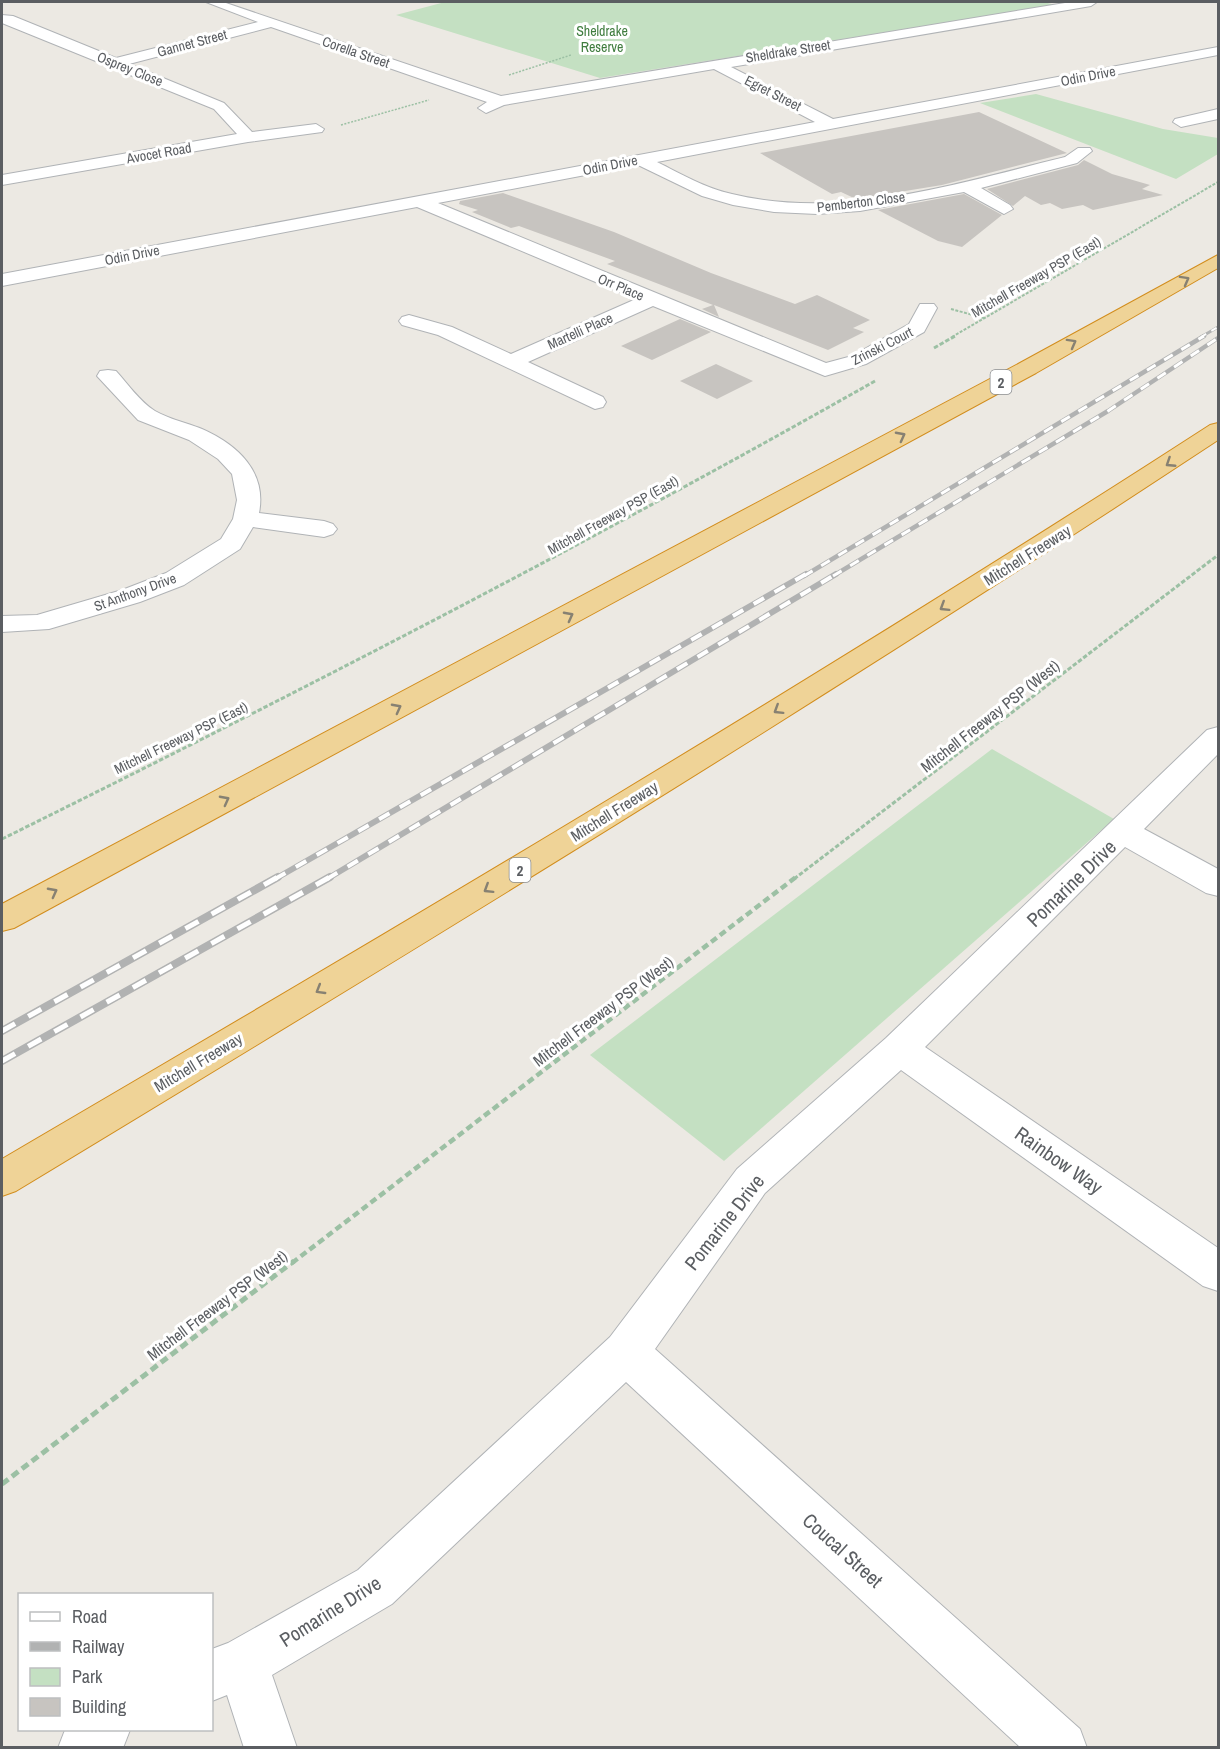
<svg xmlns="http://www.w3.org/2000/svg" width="1220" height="1749" font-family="'Archivo Narrow',sans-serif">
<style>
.green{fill:#c4e0c2}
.building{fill:#c7c4c0}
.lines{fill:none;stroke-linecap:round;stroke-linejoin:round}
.minor-casing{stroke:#b0b3b6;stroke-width:2}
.motorway-casing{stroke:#d28d1d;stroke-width:2}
.path-far4{stroke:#9cc0a4;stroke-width:1.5;stroke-dasharray:2 1.5;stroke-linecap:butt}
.path-far3{stroke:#9cc0a4;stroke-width:2;stroke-dasharray:3 1.5;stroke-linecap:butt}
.path-far2{stroke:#9cc0a4;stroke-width:3;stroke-dasharray:4.5 2;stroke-linecap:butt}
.path-far1{stroke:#9cc0a4;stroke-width:4.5;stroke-dasharray:7 4;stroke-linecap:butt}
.path{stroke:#9cc0a4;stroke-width:5;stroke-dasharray:8 4.5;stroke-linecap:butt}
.minor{fill:#fff;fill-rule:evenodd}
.motorway{fill:#efd397;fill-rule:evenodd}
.rail-far3-casing{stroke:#b1b2b2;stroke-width:3}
.rail-far2-casing{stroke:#b1b2b2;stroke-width:4.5}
.rail-far1-casing{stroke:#b1b2b2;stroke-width:6}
.rail-casing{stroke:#b1b2b2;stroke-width:8}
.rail-far3{stroke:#fff;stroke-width:2;stroke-dasharray:6;stroke-linecap:butt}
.rail-far2{stroke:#fff;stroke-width:3;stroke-dasharray:10;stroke-linecap:butt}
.rail-far1{stroke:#fff;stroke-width:4;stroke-dasharray:12;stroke-linecap:butt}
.rail{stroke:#fff;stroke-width:5;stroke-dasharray:15;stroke-linecap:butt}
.oneway{stroke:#878172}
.labels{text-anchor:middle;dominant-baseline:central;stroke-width:6;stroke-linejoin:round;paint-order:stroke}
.far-park-label{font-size:14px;fill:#407d3f;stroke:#fff}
.far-street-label{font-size:14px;fill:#5b5e62;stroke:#fff}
.shield{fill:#fff;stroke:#8c8e91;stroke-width:1.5}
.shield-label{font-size:15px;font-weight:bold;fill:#5b5e62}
.street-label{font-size:16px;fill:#5b5e62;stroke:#fff}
.near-street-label{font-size:20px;fill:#5b5e62;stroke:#fff}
</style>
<rect width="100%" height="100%" fill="#ece9e3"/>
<g class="green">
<polygon points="445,2 1044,2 1055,5 600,78 396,15"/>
<polygon points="1036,94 1163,129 1218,138 1218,154 1176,179 980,103"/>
<polygon points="992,749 1114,819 724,1161 590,1055"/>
</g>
<g class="building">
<polygon points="979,112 1067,153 942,185 856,199 841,192 832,194 760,153"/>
<polygon points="1084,160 1112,174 1150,185 1142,189 1163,195 1093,210 1083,205 1062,209 1050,203 1041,205 1025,196 1013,206 987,189 1078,165"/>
<polygon points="503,193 614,232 711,273 795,304 817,295 870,320 853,328 864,332 828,350 714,305 719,317 702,309 713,305 607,264 615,261 519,226 511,228 472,212 478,210 459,204 460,201"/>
<polygon points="964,194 1002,215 962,247 938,241 878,210"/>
<polygon points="680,319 711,332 652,360 621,346"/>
<polygon points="716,364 753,381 717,399 680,381"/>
</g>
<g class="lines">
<defs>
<g id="minor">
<path d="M206 2H223L501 96 1071 2H1097L1091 6 731 67 833 119 1218 47V55L657 162C681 174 705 188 732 194 842 221 959 183 1065 157L1078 148H1090L1092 151 1077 163 981 188 1010 205 1013 209 1004 214 964 192 860 211 817 214 774 212 733 205 702 196 638 165 438 203 826 363 852 356 909 324 920 304H934L937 308 924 332 866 364 825 376 653 306 528 362 603 397 606 402 603 407 595 409 438 335 402 325 399 321 402 317 409 315 452 327 511 354 636 299 417 207 2 286V274L815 122 714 69 504 105 486 113 478 108 487 102 271 27 129 64 224 103 252 132 316 124 324 129 322 132 248 142 2 185V175L237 134 214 109 2 23V15L13 16 116 58 258 22Z"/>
<polygon points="1218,109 1218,119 1181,127 1173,122 1175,119"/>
<path d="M108 370 116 371C127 383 140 402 155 411 169 419 187 423 202 429 238 445 267 472 259 513L324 521 333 524 337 529 333 534 324 537 253 527 240 549 184 585 140 602 49 629 2 632V616L37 615 122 590 166 573 221 539 233 519 237 500 232 474 218 459 189 440 138 420 97 376 100 371Z"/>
<polygon points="1218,727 1218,754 1144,829 1218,869 1218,896 1206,893 1125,847 925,1047 1218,1248 1218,1291 1203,1286 901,1070 765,1193 655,1349 1080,1729 1087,1748 1021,1748 626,1382 392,1604 272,1675 297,1748 244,1748 227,1695 212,1701 212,1649 228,1643 358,1570 610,1337 737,1169 886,1038 1207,730"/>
<polygon points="65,1730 130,1730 123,1748 58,1748"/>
</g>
<g id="motorway">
<polygon points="1218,255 1218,268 1036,373 14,928 2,931 2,904 1020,363"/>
<path d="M1218 423V440C824 700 421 946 16 1191L2 1196V1159C409 921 814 681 1210 425Z"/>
</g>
</defs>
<use href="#minor" class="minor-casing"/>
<use href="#motorway" class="motorway-casing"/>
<g class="path-far4">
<polyline points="509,75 571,55"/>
<polyline points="341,125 429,100"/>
</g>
<g class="path-far3">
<polyline points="951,309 984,318"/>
<polyline points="952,337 1218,182"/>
</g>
<g class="path-far2">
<polyline points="934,348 955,336"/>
<path d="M2 839C297 693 589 543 875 381"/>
<polyline points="794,879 1218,555"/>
</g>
<polyline class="path-far1" points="292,1263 796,877"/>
<polyline class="path" points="2,1484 294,1261"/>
<use href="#minor" class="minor"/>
<use href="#motorway" class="motorway"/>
<defs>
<polyline id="rail-far3" points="1201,337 1218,327"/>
<g id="rail-far2">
<polyline points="804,576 1204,336"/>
<polyline points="833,576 1108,411 1218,338"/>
</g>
<g id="rail-far1">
<polyline points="275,879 806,574"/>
<polyline points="327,879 836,574"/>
</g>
<g id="rail">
<polyline points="2,1031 278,877"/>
<polyline points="2,1061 330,877"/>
</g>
</defs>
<use href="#rail-far3" class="rail-far3-casing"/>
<use href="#rail-far2" class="rail-far2-casing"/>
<use href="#rail-far1" class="rail-far1-casing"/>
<use href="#rail" class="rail-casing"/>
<use href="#rail-far3" class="rail-far3"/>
<use href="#rail-far2" class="rail-far2"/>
<use href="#rail-far1" class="rail-far1"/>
<use href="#rail" class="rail"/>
</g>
<defs><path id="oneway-chevron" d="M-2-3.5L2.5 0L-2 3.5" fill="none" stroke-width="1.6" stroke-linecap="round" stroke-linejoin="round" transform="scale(1.5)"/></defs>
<g class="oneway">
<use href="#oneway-chevron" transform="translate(1185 280) rotate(-29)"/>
<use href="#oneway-chevron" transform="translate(1072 343) rotate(-29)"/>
<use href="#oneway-chevron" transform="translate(901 436) rotate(-28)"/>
<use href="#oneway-chevron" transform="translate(1170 463) rotate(147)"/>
<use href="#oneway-chevron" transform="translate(944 607) rotate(148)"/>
<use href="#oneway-chevron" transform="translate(569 616) rotate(-28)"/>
<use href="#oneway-chevron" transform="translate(397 708) rotate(-28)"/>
<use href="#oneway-chevron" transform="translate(778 710) rotate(148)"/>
<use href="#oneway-chevron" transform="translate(225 800) rotate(-28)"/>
<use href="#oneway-chevron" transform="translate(488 889) rotate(148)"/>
<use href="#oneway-chevron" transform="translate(53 892) rotate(-28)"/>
<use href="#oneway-chevron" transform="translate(320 990) rotate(149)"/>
</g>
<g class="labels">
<g class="far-park-label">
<text x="602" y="31">Sheldrake<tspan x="602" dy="16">Reserve</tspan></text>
</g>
<g class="far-street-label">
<text transform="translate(192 43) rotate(-15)">Gannet Street</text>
<text transform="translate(788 51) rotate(-9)">Sheldrake Street</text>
<text transform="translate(356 52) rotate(19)">Corella Street</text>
<text transform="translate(130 69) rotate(22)">Osprey Close</text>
<text transform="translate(1088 76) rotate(-11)">Odin Drive</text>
<text transform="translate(773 93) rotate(27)">Egret Street</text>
<text transform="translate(159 153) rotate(-10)">Avocet Road</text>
<text transform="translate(610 165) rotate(-11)">Odin Drive</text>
<text transform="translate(861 202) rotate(-7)">Pemberton Close</text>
<text transform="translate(132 255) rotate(-11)">Odin Drive</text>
<text transform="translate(1036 277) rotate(-30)">Mitchell Freeway PSP (East)</text>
<text transform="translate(621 287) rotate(23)">Orr Place</text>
<text transform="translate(580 331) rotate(-24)">Martelli Place</text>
<text transform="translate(882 346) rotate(-27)">Zrinski Court</text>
<text transform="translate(613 515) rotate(-29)">Mitchell Freeway PSP (East)</text>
<text transform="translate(135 592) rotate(-20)">St Anthony Drive</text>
<text transform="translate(181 738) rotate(-26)">Mitchell Freeway PSP (East)</text>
</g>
<g class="shield">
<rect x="990.5" y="370" width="21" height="24" rx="4.5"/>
<rect x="509.5" y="858" width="21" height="24" rx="4.5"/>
</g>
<g class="shield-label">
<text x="1001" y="382">2</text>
<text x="520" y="870">2</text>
</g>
<g class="street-label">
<text transform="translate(1027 555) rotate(-32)">Mitchell Freeway</text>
<text transform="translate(990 716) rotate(-38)">Mitchell Freeway PSP (West)</text>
<text transform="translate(614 811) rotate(-32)">Mitchell Freeway</text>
<text transform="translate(603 1011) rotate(-37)">Mitchell Freeway PSP (West)</text>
<text transform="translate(198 1062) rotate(-31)">Mitchell Freeway</text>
<text transform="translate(217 1305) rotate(-37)">Mitchell Freeway PSP (West)</text>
</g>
<g class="near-street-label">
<text transform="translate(1071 883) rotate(-44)">Pomarine Drive</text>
<text transform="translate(1059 1160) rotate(35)">Rainbow Way</text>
<text transform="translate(724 1222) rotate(-52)">Pomarine Drive</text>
<text transform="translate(843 1550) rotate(42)">Coucal Street</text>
<text transform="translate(330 1611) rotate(-32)">Pomarine Drive</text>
</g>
</g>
<rect width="1220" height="1749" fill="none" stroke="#5b5e62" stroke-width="6"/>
<rect x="18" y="1593" width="195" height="138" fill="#ffffff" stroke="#bdbfc0" stroke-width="1.5"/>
<rect x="30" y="1612" width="30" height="9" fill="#ffffff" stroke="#bdbfc0" stroke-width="1.5"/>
<text x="72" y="1623" font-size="18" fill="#5b5e62">Road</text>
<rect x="30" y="1642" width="30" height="9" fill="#b1b2b2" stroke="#bdbfc0" stroke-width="1.5"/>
<text x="72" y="1653" font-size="18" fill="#5b5e62">Railway</text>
<rect x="30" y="1668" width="30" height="18" fill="#c4e0c2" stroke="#bdbfc0" stroke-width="1.5"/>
<text x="72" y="1683" font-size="18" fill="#5b5e62">Park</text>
<rect x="30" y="1698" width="30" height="18" fill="#c7c4c0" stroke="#bdbfc0" stroke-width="1.5"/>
<text x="72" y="1713" font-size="18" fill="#5b5e62">Building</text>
</svg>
